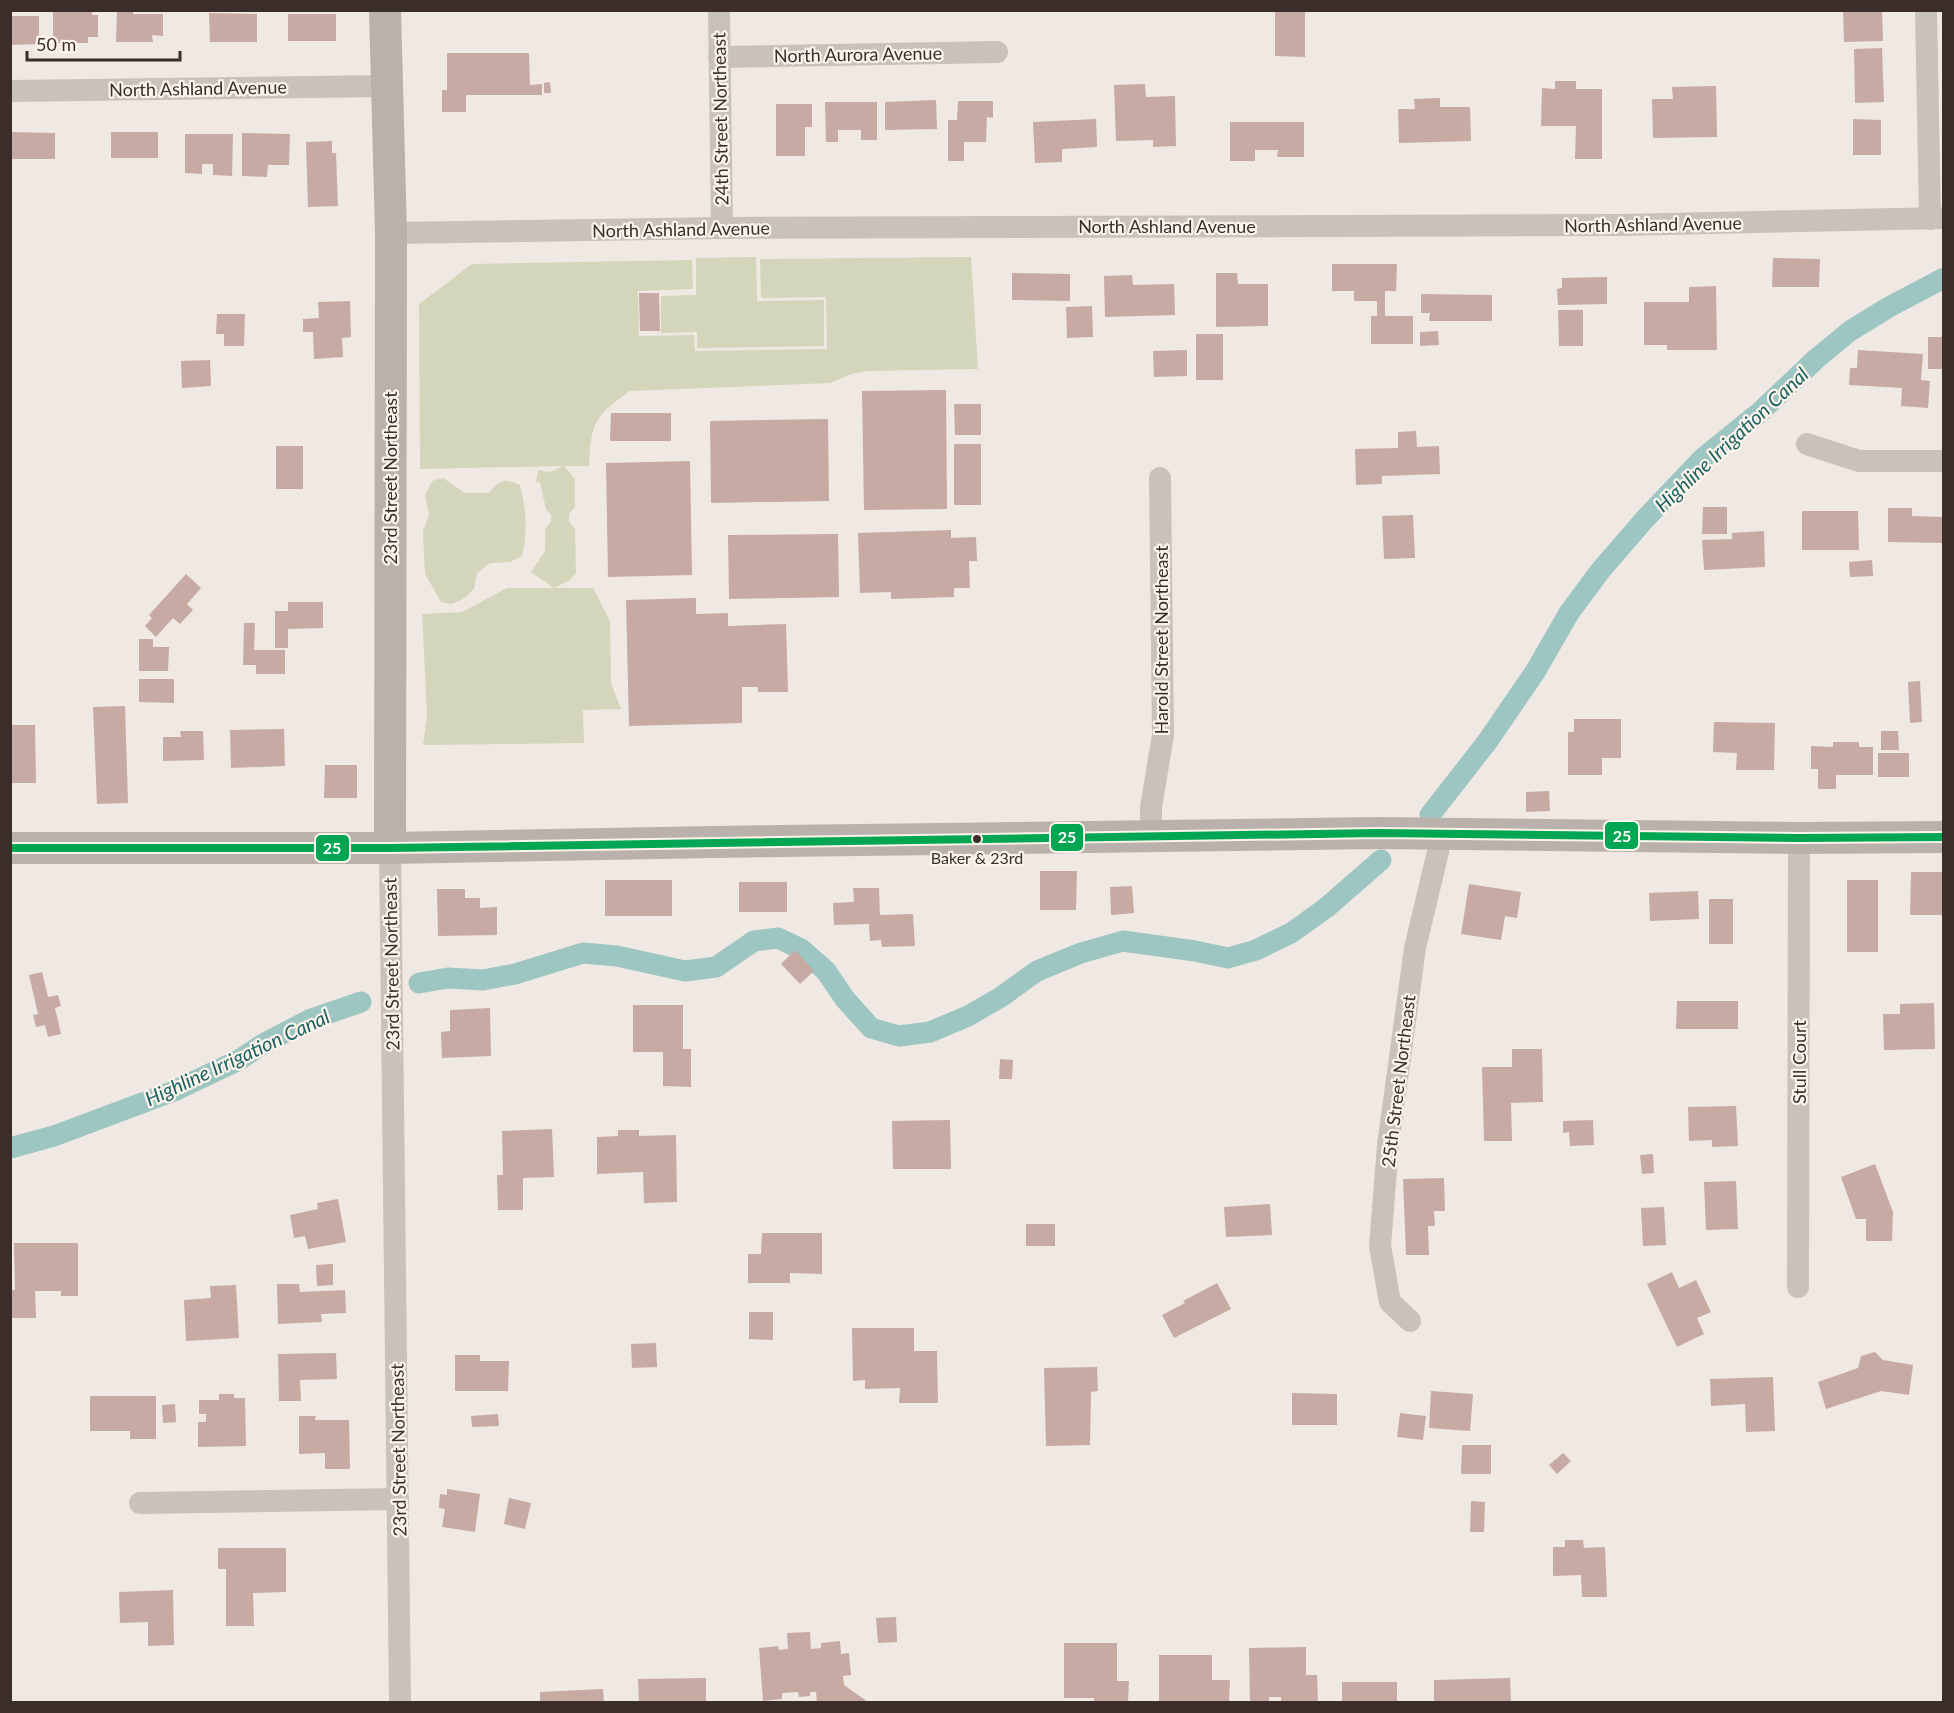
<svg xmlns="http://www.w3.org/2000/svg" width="1954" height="1713" font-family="Lato,sans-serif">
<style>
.green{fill:#d3d6bb}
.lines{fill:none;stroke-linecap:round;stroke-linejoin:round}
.canal{stroke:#9dc5c1;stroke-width:21}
.building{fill:#c6aaa3}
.street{stroke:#c9c1bc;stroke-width:22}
.secondary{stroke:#bab1ac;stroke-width:32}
.bus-1-casing{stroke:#fcf3eb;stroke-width:12}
.bus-1{stroke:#00a651;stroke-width:8}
.bus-dot{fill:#3b2d29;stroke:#fcf3eb;stroke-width:2}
.labels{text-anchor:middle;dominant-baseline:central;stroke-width:4.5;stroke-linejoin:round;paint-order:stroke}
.bus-label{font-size:16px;fill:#3b2d29;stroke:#fcf3eb}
.street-label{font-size:18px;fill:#3b2d29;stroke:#fcf3eb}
.water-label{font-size:20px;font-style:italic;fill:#196261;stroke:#fcf3eb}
.line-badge{stroke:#fcf3eb;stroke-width:2}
.badge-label{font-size:16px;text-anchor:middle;font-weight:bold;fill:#fff}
</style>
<rect width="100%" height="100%" fill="#f0e9e3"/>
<g class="green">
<polygon points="756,257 757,301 824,300 824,346 697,348 697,332 661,333 661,296 696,295 696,258"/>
<path d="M971 257 978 369 867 371 851 374 830 383 630 391C595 416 591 422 589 466H564L575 479V507L569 514V522L575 528 576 573 570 580 554 588 531 572 545 551V529L551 522V515L546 509 540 483 536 482 538 470 550 472 563 466 420 469 419 304 472 264 692 260 693 289 638 291 639 336 694 335 695 351 827 349 826 297 761 298 760 259Z"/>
<path d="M443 478 465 493H489C499 481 504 477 520 485 526 506 528 534 522 556L510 562 490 563 477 573 474 589 463 599 452 604 441 602 425 574 423 531 429 515 425 495 432 481Z"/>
<polygon points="507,588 593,588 610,621 611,683 621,709 583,710 584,743 423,745 427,716 422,614 462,612"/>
</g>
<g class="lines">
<g class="canal">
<polyline points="1430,815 1487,742 1535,672 1569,613 1600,571 1645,519 1702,459 1760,412 1816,359 1850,331 1889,307 1944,278"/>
<polyline points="419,983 448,978 483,980 515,974 583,953 617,956 685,971 716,967 754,941 778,938 801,949 826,971 845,999 871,1028 899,1036 930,1032 968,1016 1001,997 1037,971 1081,953 1123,941 1195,951 1228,958 1256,950 1291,933 1326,908 1381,860"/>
<polyline points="10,1148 54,1136 174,1091 239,1060 263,1044 309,1020 361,1002"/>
</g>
</g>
<g class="building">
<polygon points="53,10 92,10 92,15 98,15 98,37 88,37 88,43 53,43"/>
<polygon points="117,10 133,10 133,14 163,14 163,36 152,35 153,42 116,42"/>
<polygon points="1275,10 1305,10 1305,57 1275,56"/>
<polygon points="1843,10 1882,10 1883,41 1844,42"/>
<polygon points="209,13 257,14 257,42 210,42"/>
<rect x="288" y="14" width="48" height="27"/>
<polygon points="10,16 39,16 39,44 10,45"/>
<polygon points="1882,48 1884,102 1855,103 1854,49"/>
<polygon points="447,53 529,53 530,85 542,84 542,95 466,95 466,112 442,112 442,90 447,90"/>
<polygon points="1555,81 1576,81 1576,89 1602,89 1602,159 1575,159 1576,126 1541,126 1542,88 1555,89"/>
<polygon points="550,82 551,93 544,93 544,83"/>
<polygon points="1145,84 1146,97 1175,96 1176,146 1153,147 1153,140 1116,141 1114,85"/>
<polygon points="1716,86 1717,137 1653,138 1652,99 1673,99 1672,87"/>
<polygon points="1440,98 1440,107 1470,107 1471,141 1399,143 1398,109 1415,109 1414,99"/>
<polygon points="936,100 937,129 885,130 885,102"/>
<polygon points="958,101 993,101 993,118 987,117 986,142 964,142 964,161 948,161 948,120 957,120"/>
<polygon points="825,102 877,102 877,140 861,140 861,130 838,130 838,142 826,142"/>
<polygon points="776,104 812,104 812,127 805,127 805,156 776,156"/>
<polygon points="1096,119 1097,147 1062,149 1062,162 1035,163 1033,122"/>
<polygon points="1853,119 1881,120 1881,155 1853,155"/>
<polygon points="1230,122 1304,122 1304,157 1277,157 1278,150 1255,150 1255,161 1230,161"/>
<polygon points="10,132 55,133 55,159 10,159"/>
<rect x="111" y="132" width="47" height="26"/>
<polygon points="242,133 290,134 289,165 268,165 267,177 242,176"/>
<polygon points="185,134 233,134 232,176 213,175 213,164 202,164 202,174 185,173"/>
<polygon points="332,141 332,153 336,153 338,206 308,207 306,142"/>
<polygon points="1773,258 1820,259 1819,287 1772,287"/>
<polygon points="1332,264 1397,264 1396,291 1385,291 1385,316 1413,316 1413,344 1371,344 1371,316 1377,316 1377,301 1354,301 1354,291 1332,291"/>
<polygon points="1012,273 1070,274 1070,301 1012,300"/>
<polygon points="1216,273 1237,273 1238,284 1268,284 1268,326 1216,327"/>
<polygon points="1132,275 1133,285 1174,284 1175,315 1105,317 1104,276"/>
<polygon points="1607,277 1607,304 1558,305 1557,289 1562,288 1562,278"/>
<polygon points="1716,286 1717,350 1667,350 1667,345 1644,345 1644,302 1689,302 1689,287"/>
<polygon points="639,293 659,293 660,331 640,331"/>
<polygon points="1421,294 1492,295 1492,321 1429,321 1430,313 1421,313"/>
<polygon points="350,301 351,337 342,338 343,357 314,359 313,332 303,332 303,319 319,318 318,302"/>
<polygon points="1092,306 1093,337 1067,338 1066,307"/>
<polygon points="1558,310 1583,310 1583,346 1559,346"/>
<polygon points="217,314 245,314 244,346 224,346 224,334 216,334"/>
<polygon points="1438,331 1439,345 1420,346 1420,332"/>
<rect x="1196" y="334" width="27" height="46"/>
<rect x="1928" y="337" width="16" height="32"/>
<polygon points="1187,350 1187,376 1154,377 1153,351"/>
<polygon points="1858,350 1923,354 1921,380 1930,381 1928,408 1901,406 1902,388 1849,385 1850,368 1857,368"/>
<polygon points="210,360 211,386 182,388 181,361"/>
<polygon points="946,390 947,509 864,510 862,391"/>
<polygon points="954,404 981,404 981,435 955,435"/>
<polygon points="611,413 671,413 671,441 610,441"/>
<polygon points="828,419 829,501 711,503 710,421"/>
<polygon points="1416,431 1417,447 1439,446 1440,474 1382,476 1382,484 1356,485 1355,449 1398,448 1398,432"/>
<rect x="954" y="444" width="27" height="61"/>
<rect x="276" y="446" width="27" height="43"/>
<polygon points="690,461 692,575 608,577 606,463"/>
<polygon points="1703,507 1727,507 1727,534 1702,534"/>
<polygon points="1888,508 1912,508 1912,516 1944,517 1944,543 1888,542"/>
<polygon points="1802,511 1858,511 1859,550 1802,550"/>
<polygon points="1413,515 1415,558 1384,559 1382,516"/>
<polygon points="951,530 951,538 976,537 977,561 969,561 970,588 954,588 954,597 891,599 891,592 860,593 858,533"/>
<polygon points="1764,531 1765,567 1704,570 1702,540 1732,539 1732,533"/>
<polygon points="838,534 839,597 729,599 728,535"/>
<polygon points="1872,560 1873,576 1850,577 1849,562"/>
<polygon points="186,574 201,588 187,604 193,610 180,624 173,618 156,637 145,626 152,618 149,615"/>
<polygon points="696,598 696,614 728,613 728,626 786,624 788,692 758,692 758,687 742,687 742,723 629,726 626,600"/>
<polygon points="288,602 323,602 323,628 288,629 288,648 275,648 275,611 288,611"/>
<polygon points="244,623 255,623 254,650 285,650 285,674 256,674 256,665 243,665"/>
<polygon points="139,639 153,639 153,647 169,647 168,671 139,671"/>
<polygon points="139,679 174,679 174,703 139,702"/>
<polygon points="1920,681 1922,722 1910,723 1908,682"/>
<polygon points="125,706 128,803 97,804 93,707"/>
<polygon points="1574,719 1621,719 1621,758 1602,758 1602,775 1568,775 1568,732 1574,732"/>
<polygon points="1714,722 1775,723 1774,770 1736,770 1737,753 1713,752"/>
<polygon points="10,725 35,725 36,783 10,783"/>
<polygon points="284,729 285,766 231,768 230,730"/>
<polygon points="180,731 203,731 204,760 163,761 163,737 181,737"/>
<polygon points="1881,731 1898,731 1899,750 1881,750"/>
<polygon points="1833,742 1859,742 1859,747 1873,747 1873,775 1836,775 1836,789 1818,789 1818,769 1811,769 1811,746 1833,747"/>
<rect x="1878" y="753" width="31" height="24"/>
<polygon points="325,765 357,765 357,798 324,798"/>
<polygon points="1549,791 1550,811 1526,812 1526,792"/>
<polygon points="1040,871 1077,871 1076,910 1040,910"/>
<polygon points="1911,872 1943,872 1942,915 1910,915"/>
<rect x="605" y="880" width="67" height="36"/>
<rect x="1847" y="880" width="31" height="72"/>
<rect x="739" y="882" width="48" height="30"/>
<polygon points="1469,884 1521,892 1517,918 1505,916 1501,940 1461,934"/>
<polygon points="1132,886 1134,913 1111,915 1110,887"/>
<polygon points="853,888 879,888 880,915 913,914 915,946 882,947 881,940 870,941 869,924 834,925 833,903 854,902"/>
<polygon points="437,889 465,889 465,898 480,898 480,908 497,907 497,935 438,936"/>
<polygon points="1698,891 1699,919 1650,921 1649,893"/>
<rect x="1709" y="899" width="24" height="45"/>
<polygon points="795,950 814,971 800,984 781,964"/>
<polygon points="42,972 48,997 58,995 61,1006 55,1008 61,1034 48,1037 45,1025 36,1027 33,1015 38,1014 29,975"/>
<polygon points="1677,1001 1738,1001 1738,1029 1676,1029"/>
<polygon points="1934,1003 1935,1049 1884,1050 1883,1014 1900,1014 1900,1004"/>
<polygon points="633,1005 683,1005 683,1049 691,1049 691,1087 663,1086 663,1052 633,1052"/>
<polygon points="490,1008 491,1056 442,1058 441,1032 450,1031 450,1010"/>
<polygon points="1512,1049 1542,1049 1543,1102 1511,1103 1512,1141 1484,1141 1482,1067 1512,1067"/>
<polygon points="1000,1059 1013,1060 1012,1079 999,1079"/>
<polygon points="1736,1106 1738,1146 1712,1147 1712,1140 1689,1141 1688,1107"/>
<polygon points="950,1120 951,1169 893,1169 892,1121"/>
<polygon points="1593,1120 1594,1145 1570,1146 1569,1132 1563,1133 1563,1121"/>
<polygon points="552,1129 554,1177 523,1178 523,1210 498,1210 497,1175 503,1175 502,1131"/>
<polygon points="618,1130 639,1130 639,1136 676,1135 677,1202 644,1203 643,1172 597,1174 597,1137 618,1136"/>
<polygon points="1653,1154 1654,1173 1642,1174 1640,1155"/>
<polygon points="1875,1164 1893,1212 1892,1241 1866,1241 1866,1219 1856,1219 1841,1177"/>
<polygon points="1444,1178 1445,1211 1434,1211 1435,1226 1428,1226 1429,1255 1406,1255 1403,1179"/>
<polygon points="1736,1181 1738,1229 1706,1230 1704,1182"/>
<polygon points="338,1199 346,1242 308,1249 305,1236 294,1238 290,1215 318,1209 317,1203"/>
<polygon points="1270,1204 1272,1235 1226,1237 1224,1207"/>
<polygon points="1664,1207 1666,1245 1643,1246 1641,1208"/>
<rect x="1026" y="1224" width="29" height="22"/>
<polygon points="762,1233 822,1233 822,1274 790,1273 790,1283 748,1283 748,1254 761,1254"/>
<polygon points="14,1243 78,1243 78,1296 61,1296 61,1291 35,1291 36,1318 10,1318 10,1290 15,1290"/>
<polygon points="333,1264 333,1285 317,1286 316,1265"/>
<polygon points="1672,1272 1679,1288 1696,1280 1711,1312 1697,1318 1704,1334 1677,1347 1647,1284"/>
<polygon points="1217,1283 1231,1309 1174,1338 1162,1315 1185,1303 1183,1301"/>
<polygon points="277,1284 299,1284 300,1292 345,1290 346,1313 321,1314 322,1322 278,1324"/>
<polygon points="236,1285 239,1338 186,1341 184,1300 211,1298 210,1286"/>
<polygon points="749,1312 773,1312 773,1340 749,1339"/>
<polygon points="852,1328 914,1328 914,1351 937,1351 938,1403 899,1403 900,1388 865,1389 865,1380 853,1381"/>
<polygon points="656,1343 657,1367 632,1368 631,1344"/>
<polygon points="1875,1352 1883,1360 1913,1365 1909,1395 1881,1391 1826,1409 1818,1382 1858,1368 1861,1356"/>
<polygon points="336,1353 337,1379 300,1380 301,1401 279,1401 278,1354"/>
<polygon points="455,1355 480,1355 480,1361 509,1361 508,1391 455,1391"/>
<polygon points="1097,1367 1098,1391 1091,1392 1090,1445 1046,1446 1044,1368"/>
<polygon points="1773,1377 1775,1431 1746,1432 1745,1404 1711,1406 1710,1379"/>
<polygon points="1431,1391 1473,1394 1470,1431 1429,1428"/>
<polygon points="1292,1393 1337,1394 1337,1425 1292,1425"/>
<polygon points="219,1394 234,1394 234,1398 245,1398 246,1446 198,1447 198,1422 206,1422 206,1414 199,1414 199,1400 219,1400"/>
<polygon points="90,1396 156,1396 156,1439 130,1439 130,1431 90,1431"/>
<polygon points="175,1404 176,1422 163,1423 162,1405"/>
<polygon points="1400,1413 1426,1416 1423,1440 1397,1437"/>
<polygon points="498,1414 499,1426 472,1427 471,1416"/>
<polygon points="299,1416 316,1416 315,1420 349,1420 350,1469 325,1469 325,1453 299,1454"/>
<polygon points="1462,1445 1491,1445 1491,1474 1461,1474"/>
<polygon points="1563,1453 1571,1461 1557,1474 1549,1465"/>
<polygon points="447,1489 480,1494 475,1532 442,1527 445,1509 439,1508 440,1494 447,1495"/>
<polygon points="509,1498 531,1503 525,1529 504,1524"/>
<polygon points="1471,1501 1485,1502 1484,1532 1470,1532"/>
<polygon points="1565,1540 1583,1540 1584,1548 1605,1547 1607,1597 1582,1597 1581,1575 1553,1576 1553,1547 1565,1547"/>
<polygon points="218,1548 286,1548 286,1592 253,1593 254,1626 226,1626 226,1569 218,1569"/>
<polygon points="173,1590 174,1645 148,1646 148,1622 120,1623 119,1592"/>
<polygon points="896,1617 897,1642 878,1643 876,1618"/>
<polygon points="810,1632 811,1649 821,1648 821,1643 840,1641 841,1654 849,1653 851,1675 843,1676 844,1685 868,1702 817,1702 816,1692 810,1692 810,1696 799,1697 798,1692 782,1693 782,1699 763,1701 759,1648 778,1646 779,1650 788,1649 787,1633"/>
<polygon points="1064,1643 1117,1643 1117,1681 1129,1681 1128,1702 1094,1702 1094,1698 1064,1698"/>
<polygon points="1306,1647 1306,1675 1317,1675 1318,1702 1281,1702 1281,1697 1269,1697 1269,1702 1250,1702 1249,1648"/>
<polygon points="1159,1655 1212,1655 1212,1680 1230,1680 1229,1702 1159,1702"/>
<polygon points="706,1678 706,1702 639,1702 638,1679"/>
<polygon points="1510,1678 1511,1702 1434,1702 1434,1680"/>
<rect x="1342" y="1682" width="55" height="20"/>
<polygon points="603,1689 604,1702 540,1702 540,1692"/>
</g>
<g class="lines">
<g class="street">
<polyline points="719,10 722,228"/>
<polyline points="1926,10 1930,219"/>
<polyline points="719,57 997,52"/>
<polyline points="10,91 386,86"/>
<polyline points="391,233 722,228 1620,225 1944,218"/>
<polyline points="1807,444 1859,461 1944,461"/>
<polyline points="1151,837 1151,807 1163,735 1160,478"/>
<polyline points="390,848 400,1702"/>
<polyline points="1798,1287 1799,838"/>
<polyline points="1410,1321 1390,1302 1380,1246 1388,1145 1415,948 1438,852 1440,834"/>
<polyline points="140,1503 398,1499"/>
</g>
<g class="secondary">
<polyline points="385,10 391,233 390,848"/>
<polyline points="10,848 390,848 714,842 1378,833 1799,838 1944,837"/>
</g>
<defs>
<polyline id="bus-1" points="10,848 390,848 1378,833 1799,838 1944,837"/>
</defs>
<use href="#bus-1" class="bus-1-casing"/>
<use href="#bus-1" class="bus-1"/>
</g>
<circle class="bus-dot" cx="977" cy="839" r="5"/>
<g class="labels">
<g class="bus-label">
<text x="977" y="857">Baker &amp; 23rd</text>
</g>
<g class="street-label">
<text transform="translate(858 54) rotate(-1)">North Aurora Avenue</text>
<text transform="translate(198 88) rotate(-1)">North Ashland Avenue</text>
<text transform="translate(720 119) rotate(-91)">24th Street Northeast</text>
<text transform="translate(1653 224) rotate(-1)">North Ashland Avenue</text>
<text x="1167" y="226">North Ashland Avenue</text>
<text transform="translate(681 229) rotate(-1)">North Ashland Avenue</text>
<text transform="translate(390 478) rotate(-90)">23rd Street Northeast</text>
<text transform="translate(1161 640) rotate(-90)">Harold Street Northeast</text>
<text transform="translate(391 964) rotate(-91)">23rd Street Northeast</text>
<text transform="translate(1799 1062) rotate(-90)">Stull Court</text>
<text transform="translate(1398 1081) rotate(-83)">25th Street Northeast</text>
<text transform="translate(398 1450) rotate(-91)">23rd Street Northeast</text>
</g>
<g class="water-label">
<text transform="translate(1731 439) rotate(-43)">Highline Irrigation Canal</text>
<text transform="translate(237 1057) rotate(-25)">Highline Irrigation Canal</text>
</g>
</g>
<g class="line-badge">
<rect x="1604" y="821" width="35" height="29" rx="6" fill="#00a651"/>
<rect x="1050" y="823" width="34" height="29" rx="6" fill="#00a651"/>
<rect x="315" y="834" width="35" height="28" rx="6" fill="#00a651"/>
</g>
<g class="badge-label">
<text x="1622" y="842">25</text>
<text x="1067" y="843">25</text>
<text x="332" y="854">25</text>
</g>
<rect width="1954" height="1713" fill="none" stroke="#3b2d29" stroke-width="24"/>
<path d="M27 51v9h153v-9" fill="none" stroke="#3b2d29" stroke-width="3"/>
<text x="36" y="51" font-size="18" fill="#3b2d29" stroke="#fcf3eb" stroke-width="4.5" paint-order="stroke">50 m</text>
</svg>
